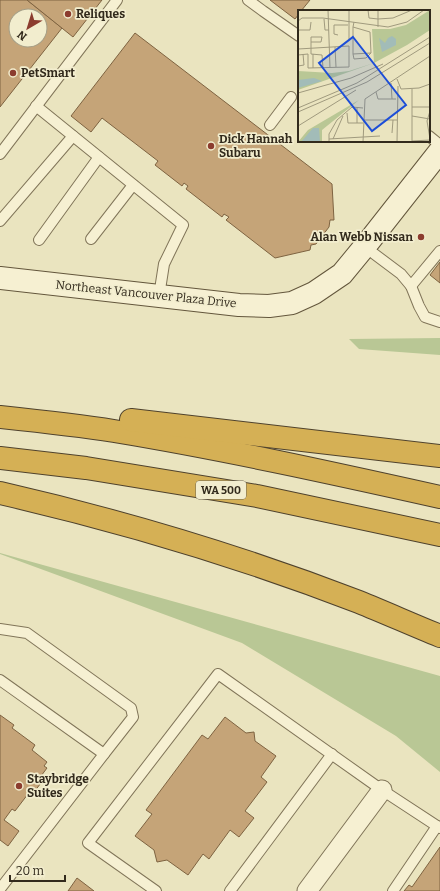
<svg xmlns="http://www.w3.org/2000/svg" width="440" height="891" font-family="Bitter,serif">
<style>
.green{fill:#b9c795}
.building{fill:#c5a478;stroke:#7e6341;fill-rule:evenodd}
.lines{fill:none;stroke-linecap:round;stroke-linejoin:round}
.lane-casing{stroke:#817559;stroke-width:12}
.street-casing{stroke:#817559;stroke-width:21}
.secondary-casing{stroke:#63563c;stroke-width:24}
.highway-casing{stroke:#4f422d;stroke-width:24}
.lane{stroke:#f6f0d2;stroke-width:10}
.street{stroke:#f6f0d2;stroke-width:19}
.secondary{stroke:#f6f0d2;stroke-width:22}
.highway{stroke:#d5b055;stroke-width:22}
.poi-dot{fill:#8c3c2e;stroke:#f2edce;stroke-width:1.5}
.labels{text-anchor:middle;dominant-baseline:central;stroke-width:3.5;stroke-linejoin:round;paint-order:stroke}
.shield{fill:#f2edce;stroke:#6c6451;stroke-width:1}
.shield-label{font-size:11px;font-weight:bold;fill:#322a1c}
.poi-label{font-size:12px;font-weight:bold;fill:#322a1c;stroke:#f2edce;text-anchor:start}
.street-label{font-size:12px;fill:#322a1c;stroke:#f2edce}
.inset-road{fill:none;stroke:#a09a7e;stroke-width:1}
.view{fill:#1d4ed8;fill-opacity:0.15;stroke:#1d4ed8;stroke-width:2}
.inset-edge{fill:none;stroke:#322a1c;stroke-width:2}
</style>
<rect width="100%" height="100%" fill="#eae4bf"/>
<g class="green">
<polygon points="440,338 440,355 359,349 349,339"/>
<polygon points="0,553 440,676 440,772 396,736 242,643 0,554"/>
</g>
<g class="building">
<path d="M0 0H27L62 28 0 107ZM16 16H40V40H16Z"/>
<polygon points="27,0 102,0 73,37"/>
<polygon points="270,0 310,0 301,11 299,11 299,14 295,19"/>
<polygon points="135,33 332,184 334,220 330,220 329,227 316,244 311,245 310,250 275,258 226,220 229,217 224,214 222,217 186,189 188,186 184,183 182,186 155,165 158,161 102,118 91,132 71,116"/>
<polygon points="440,262 440,283 430,275"/>
<polygon points="0,715 14,725 12,728 35,745 32,750 47,762 44,766 47,768 41,776 44,779 31,796 28,794 15,811 12,809 4,820 19,831 8,846 0,840"/>
<polygon points="225,717 246,733 254,732 255,741 276,756 261,777 267,782 245,811 254,818 239,837 230,830 209,859 203,854 188,875 167,860 157,862 154,850 135,836 152,814 146,810 202,735 208,739"/>
<polygon points="440,847 440,891 404,891 409,885 412,887"/>
<polygon points="77,878 94,891 68,891"/>
</g>
<g class="lines">
<defs>
<g id="lane">
<polyline points="248,0 263,11 299,36"/>
<polyline points="36,106 183,225 164,264 159,296"/>
<polyline points="270,125 291,97"/>
<polyline points="429,136 440,145"/>
<polyline points="0,154 117,0"/>
<polyline points="0,221 73,136"/>
<polyline points="91,239 133,185"/>
<polyline points="39,240 99,157"/>
<polyline points="365,247 401,274 411,286 419,306 425,317 440,322"/>
<polyline points="411,286 440,251"/>
<polyline points="0,629 27,633 131,708 133,717 104,754"/>
<polyline points="0,680 104,754 0,889"/>
<polyline points="156,891 88,843 218,674 382,790 440,828"/>
<polyline points="230,891 332,754"/>
<polyline points="393,891 437,826"/>
</g>
<polyline id="street" points="307,891 382,790"/>
<polyline id="secondary" points="0,278 239,305 269,306 292,303 314,293 342,274 370,240 440,151"/>
<g id="highway">
<path d="M0 417C38 421 76 425 114 431 223 449 332 473 440 497"/>
<polyline points="131,420 440,456"/>
<polyline points="0,458 86,468 257,496 440,535"/>
<path d="M0 493C122 521 242 557 359 602 386 613 413 625 440 636"/>
</g>
</defs>
<use href="#lane" class="lane-casing"/>
<use href="#street" class="street-casing"/>
<use href="#secondary" class="secondary-casing"/>
<use href="#highway" class="highway-casing"/>
<use href="#lane" class="lane"/>
<use href="#street" class="street"/>
<use href="#secondary" class="secondary"/>
<use href="#highway" class="highway"/>
</g>
<g class="poi-dot">
<circle cx="68" cy="14" r="4"/>
<circle cx="13" cy="73" r="4"/>
<circle cx="211" cy="146" r="4"/>
<circle cx="421" cy="237" r="4"/>
<circle cx="19" cy="786" r="4"/>
</g>
<g class="labels">
<rect class="shield" x="196" y="481" width="50" height="18" rx="3"/>
<g class="shield-label">
<text x="221" y="490">WA 500</text>
</g>
<g class="poi-label">
<text x="76" y="14">Reliques</text>
<text x="21" y="73">PetSmart</text>
<text x="219" y="139">Dick Hannah<tspan x="219" dy="14">Subaru</tspan></text>
<text x="413" y="237" text-anchor="end">Alan Webb Nissan</text>
<text x="27" y="779">Staybridge<tspan x="27" dy="14">Suites</tspan></text>
</g>
<g class="street-label">
<text transform="translate(146 294) rotate(6)">Northeast Vancouver Plaza Drive</text>
</g>
</g>
<g transform="translate(298 10)">
<rect width="132" height="132" fill="#eae4bf"/>
<path d="M132 0V20L109 35 76 53 0 80V61L34 63 51 61 76 53 74 19H92L108 15ZM61 90 24 120V132H0L10 120Z" fill="#b9c795"/>
<path d="M94 26 98 29V35L84 42 81 28 87 33 90 28ZM16 68 24 71 0 78V70ZM15 118H21L22 132H3Z" fill="#a2bcb8"/>
<path class="inset-road" d="M30 0 32 58M70 0 71 8 80 9 95 8 114 0M80 0V17M26 9 27 20H31M55 17 72 22 73 43 55 44V17L56 12M0 20V11L4 8H25L90 17 109 12 126 0M0 20H12L13 12M40 25 36 24V15H50M51 29V0M37 37 38 57M0 39 51 36V57L10 58V44L0 45M13 39V27H24L23 32H13M13 39V44L24 45 25 58M15 44V58M55 44 56 49 68 48 73 43M0 56 6 55 5 44M99 69 103 79 121 78 132 74M93 73 94 89M78 82 80 89H98M0 83 53 68 85 54M114 97H132M0 98 59 73 132 27M132 101 129 111 132 129M0 102 69 72 132 33M49 103 50 113H65M114 106 132 109M65 110H99M59 113V98M0 116 58 80M94 123 95 110M31 129 82 126M35 129 45 106M114 131 132 130M31 132V124L39 110 54 97 65 98M65 132 67 89 132 46M99 132 100 76M114 132V79"/>
<path class="view" d="M55 27 108 95 74 121 21 53Z"/>
<rect width="132" height="132" class="inset-edge"/>
</g>
<g transform="translate(28 28) rotate(218)"><circle r="19" fill="#f2edce" stroke="#a59f87"/>
<path d="M0-3L7 15L0 10L-7 15Z" fill="#8c3c2e"/>
<text y="-6" font-size="11" font-weight="bold" text-anchor="middle" fill="#322a1c">N</text>
</g>
<path d="M10 875v6h55v-6" fill="none" stroke="#322a1c" stroke-width="2"/>
<text x="16" y="875" font-size="12" fill="#322a1c" stroke="#f2edce" stroke-width="3" paint-order="stroke">20 m</text>
</svg>
